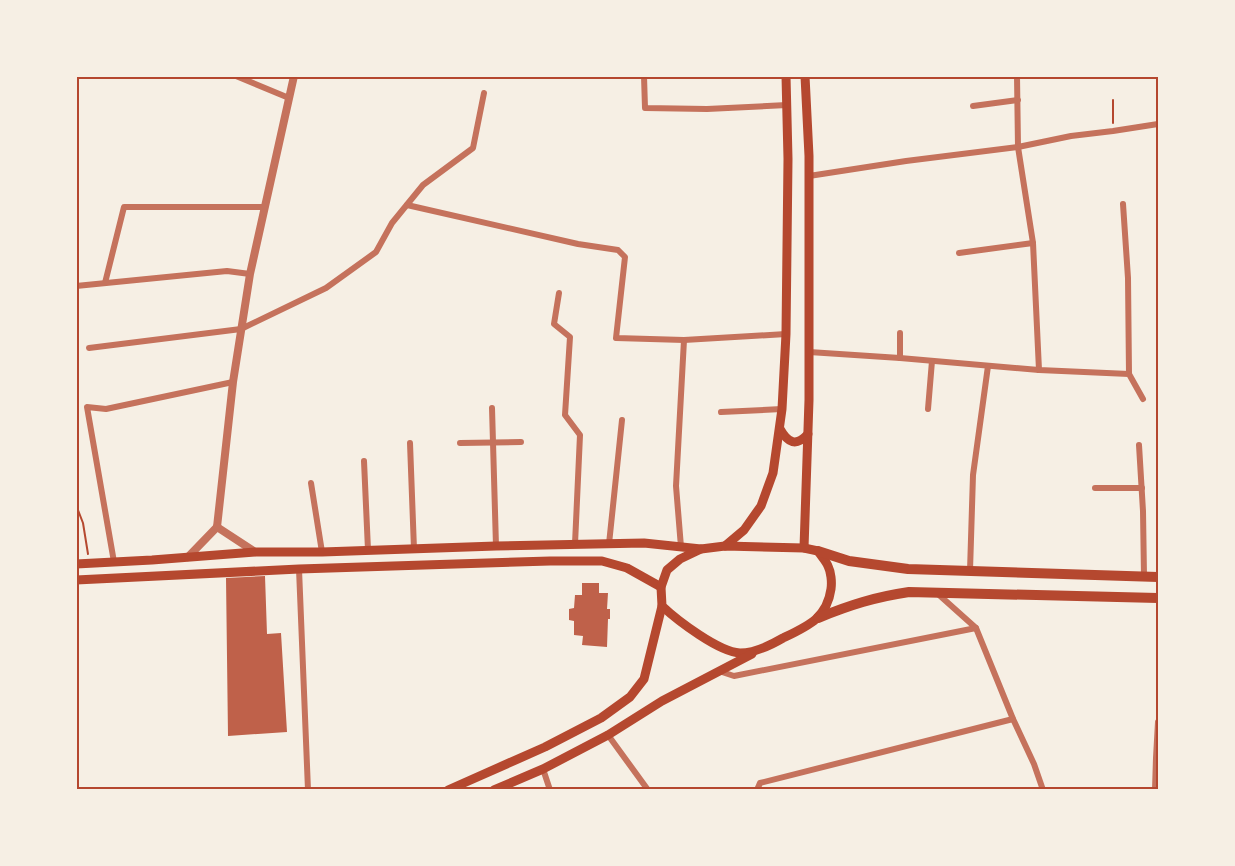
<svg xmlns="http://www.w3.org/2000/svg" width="1235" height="866" font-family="'Work Sans',sans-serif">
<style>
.building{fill:#bf614a}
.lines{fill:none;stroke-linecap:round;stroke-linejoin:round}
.path{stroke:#b5482f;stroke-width:2}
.minor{stroke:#c5725c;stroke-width:6}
.tertiary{stroke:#c5725c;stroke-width:8}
.secondary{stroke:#b5482f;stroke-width:9}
.primary{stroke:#b5482f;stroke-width:9}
.trunk{stroke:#b5482f;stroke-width:10}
.neatline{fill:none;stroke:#b5482f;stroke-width:2}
</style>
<rect width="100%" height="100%" fill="#f6efe4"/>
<g class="building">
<polygon points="265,576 267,634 281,633 287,732 228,736 226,578"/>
<polygon points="582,583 599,583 599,593 608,593 607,609 610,609 610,619 608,619 607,647 582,645 583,636 574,635 574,621 569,620 569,609 574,608 575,595 582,595"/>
</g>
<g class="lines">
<g class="path">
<polyline points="1113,100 1113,123"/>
<polyline points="76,505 83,523 88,554"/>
</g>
<g class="minor">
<polyline points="236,76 289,98"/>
<polyline points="644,76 645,108 707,109 787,105"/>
<polyline points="1017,76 1018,147 1033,243 1039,370"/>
<polyline points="973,106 1018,100"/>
<polyline points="809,176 906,161 1018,147 1071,136 1113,131 1158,124"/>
<polyline points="1123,204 1128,278 1129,374"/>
<polyline points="407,205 578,244 618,250 625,257 616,338 684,340 786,334"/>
<polyline points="959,253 1033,243"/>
<polyline points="105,283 124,207 265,207"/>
<polyline points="76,286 227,271 250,274"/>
<polyline points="559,293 554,324 570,337 565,415 580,435 575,544"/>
<polyline points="89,348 241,329 326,288 376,252 392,223 423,185 473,148 484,93"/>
<polyline points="809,352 900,358 1039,370 1129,374 1143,399"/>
<polyline points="900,358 900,333"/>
<polyline points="492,408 496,546"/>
<polyline points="928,409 932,361"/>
<polyline points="721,412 782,409"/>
<polyline points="410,443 414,549"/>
<polyline points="460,443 521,442"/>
<polyline points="1139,445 1143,511 1144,576"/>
<polyline points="364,461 368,550"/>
<polyline points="311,483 322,552"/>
<polyline points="1095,488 1142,488"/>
<polyline points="609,544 622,420"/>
<polyline points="681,547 676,486 684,340"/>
<polyline points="114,562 87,407 106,409 233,382"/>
<polyline points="299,569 308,790"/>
<polyline points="970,571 973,475 988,366"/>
<polyline points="938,594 976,628 1013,719 1034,764 1043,790"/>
<polyline points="719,671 734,676 976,628"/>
<polyline points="608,735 648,790"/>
<polyline points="543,769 550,790"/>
<polyline points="757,790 760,783 1013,719"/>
<polyline points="1155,790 1156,758 1158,722"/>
</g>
<g class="tertiary">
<polyline points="217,527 233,382 250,274 294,76"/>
<polyline points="217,527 255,552"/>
<polyline points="188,557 217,527"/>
</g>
<g class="secondary">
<polyline points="76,564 152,560 255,552 322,552 496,546 644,543 701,549"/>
<polyline points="76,580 299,569 550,561 602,561 627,568 661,587"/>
</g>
<g class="primary">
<path d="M780 429C788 443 796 447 808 434"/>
<polyline points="725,546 744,530 761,506 773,473 782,409 786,334 788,159 786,76"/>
<path d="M725 546 804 548 818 551C821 556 826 561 828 566 831 572 832 582 831 589 827 618 808 626 783 638 771 645 755 653 740 653 719 652 678 621 662 606L661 587 667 570 680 559 701 549Z"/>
<polyline points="804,548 809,400 809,156 805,76"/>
<polyline points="448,790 545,747 601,718 630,697 644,679 662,606"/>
<polyline points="494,790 543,769 608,735 662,701 752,654"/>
</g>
<g class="trunk">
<polyline points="818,551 849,561 908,569 1158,577"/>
<path d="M818 618C850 605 875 597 909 592L1158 598"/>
</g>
</g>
<rect width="1235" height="866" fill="none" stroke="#f6efe4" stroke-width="156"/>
<rect x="78" y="78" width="1079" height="710" class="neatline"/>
</svg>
